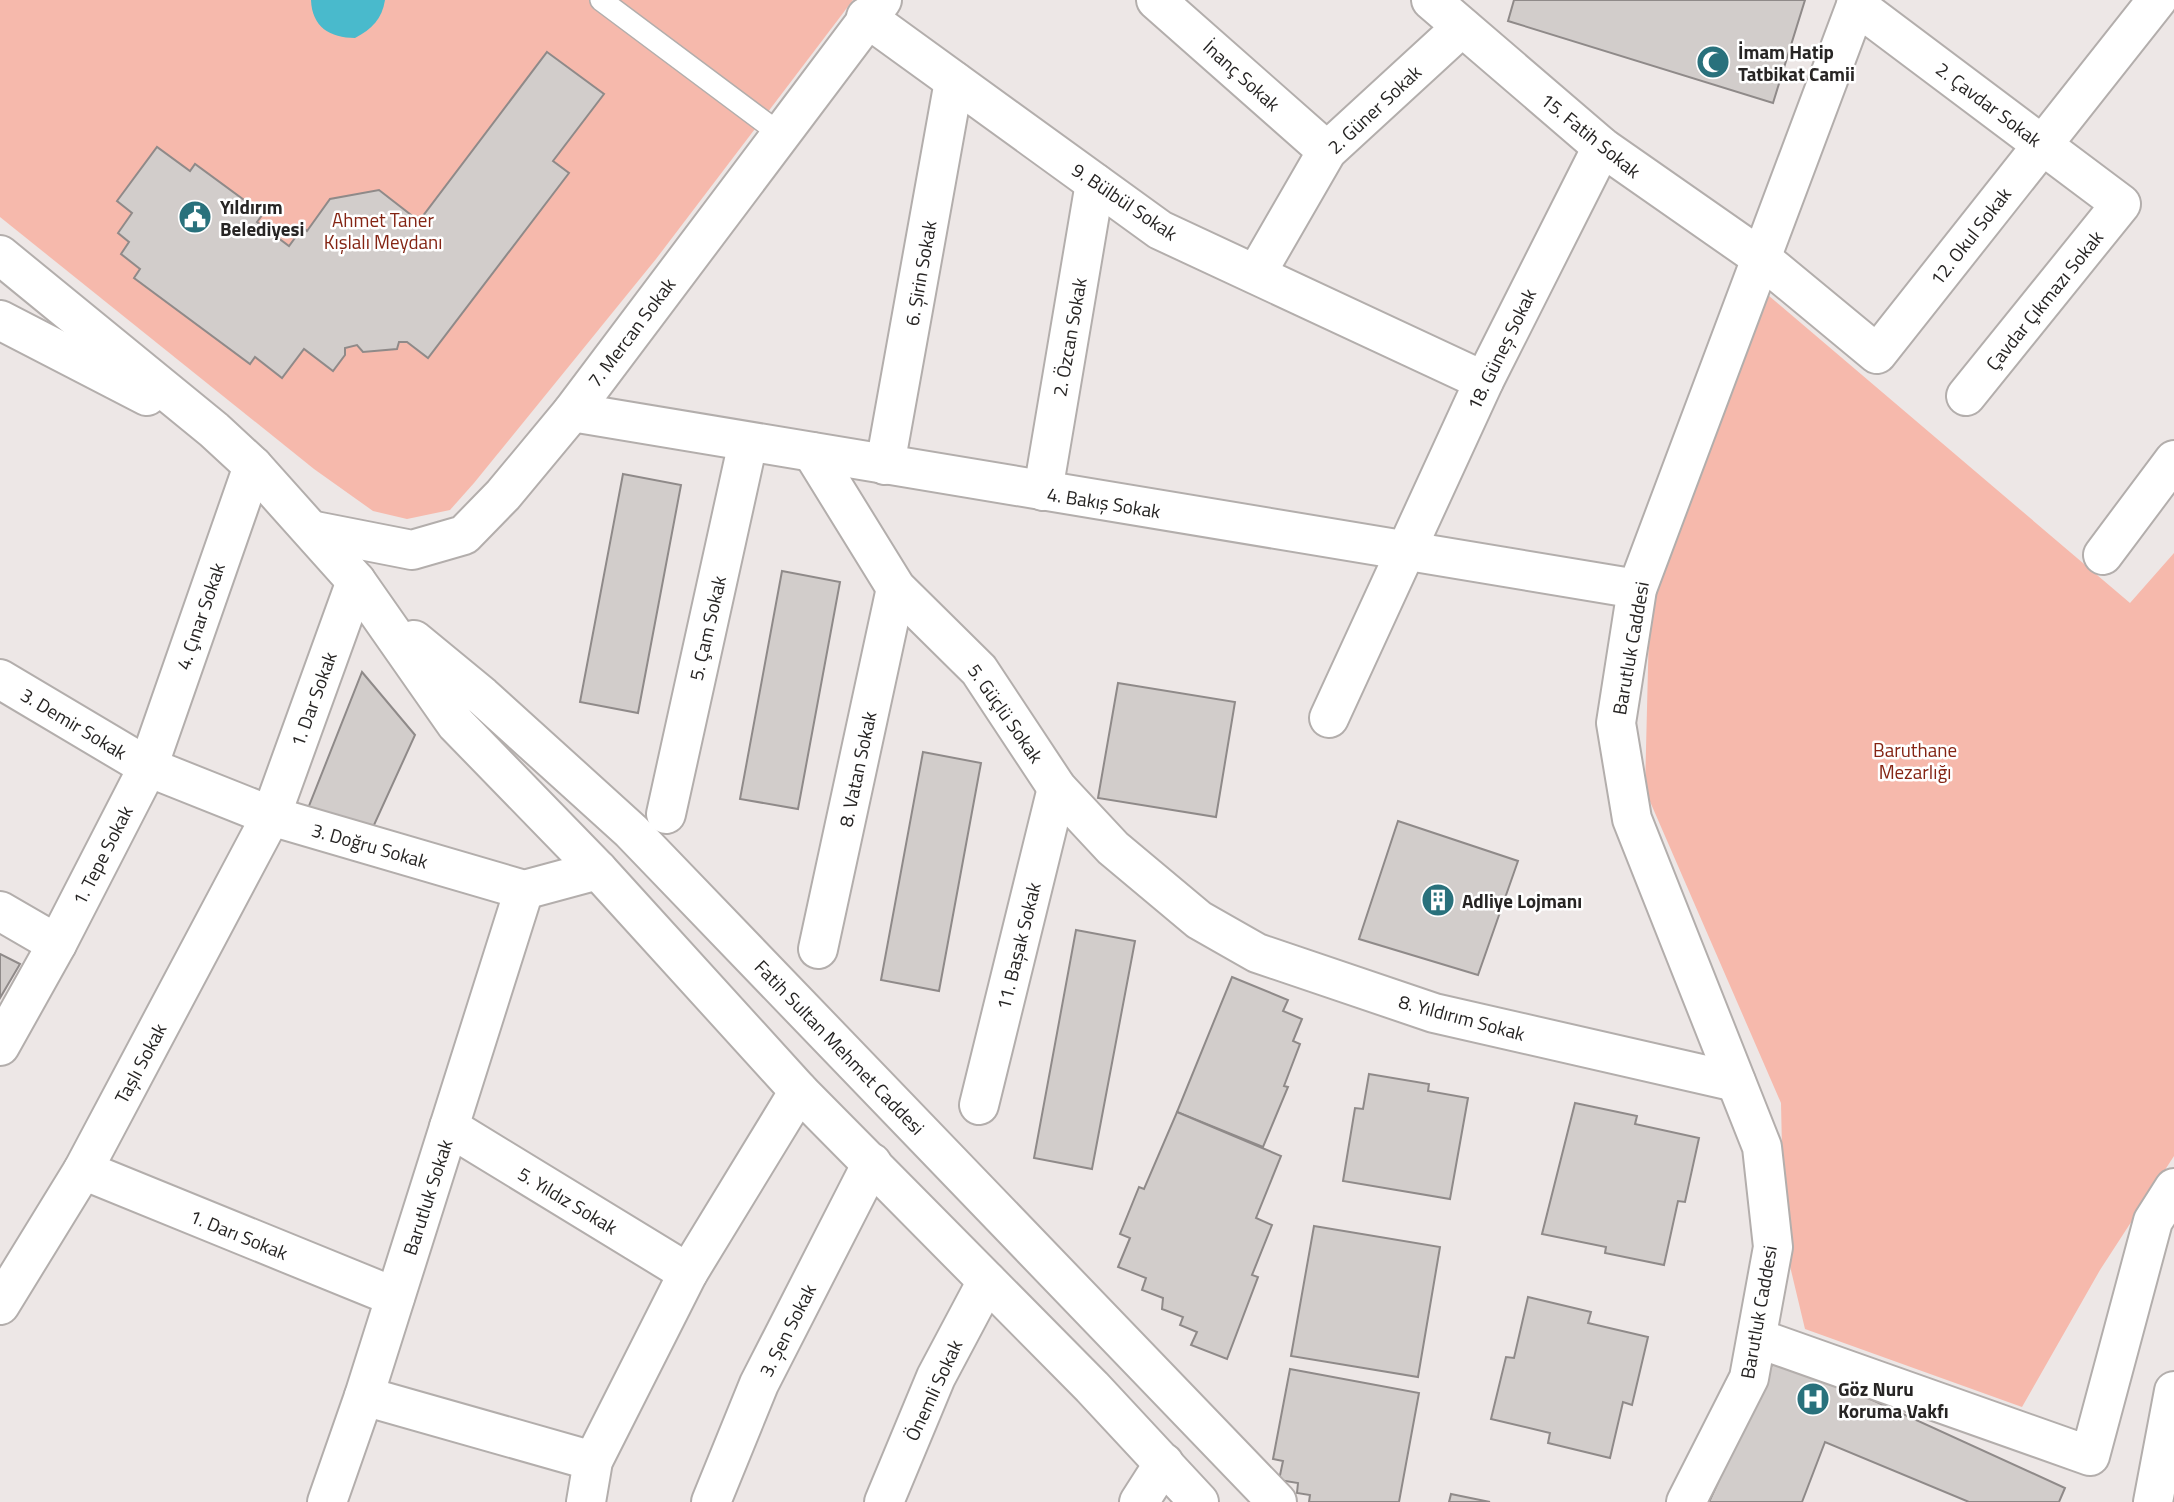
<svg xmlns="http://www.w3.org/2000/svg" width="2174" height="1502" font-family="'Titillium Web',sans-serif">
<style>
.green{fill:#f6b9ac}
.water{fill:#49bacc}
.building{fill:#d2cdcb;stroke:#8f8a89;stroke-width:2}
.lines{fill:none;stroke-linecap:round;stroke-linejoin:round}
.service-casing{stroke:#b3aeac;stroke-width:24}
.minor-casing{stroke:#b3aeac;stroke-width:42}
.secondary-casing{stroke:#b3aeac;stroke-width:42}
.primary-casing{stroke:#b3aeac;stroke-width:42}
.service{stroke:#fff;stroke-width:21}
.minor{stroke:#fff;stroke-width:38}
.secondary{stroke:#fff;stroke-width:38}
.primary{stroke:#fff;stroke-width:38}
.labels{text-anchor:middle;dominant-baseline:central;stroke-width:5;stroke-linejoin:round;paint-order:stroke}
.poi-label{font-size:19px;font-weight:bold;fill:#272524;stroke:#fff;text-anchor:start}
.street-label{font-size:19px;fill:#272524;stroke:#fff}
.park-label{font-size:19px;fill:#842413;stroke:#fff}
</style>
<rect width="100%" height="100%" fill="#ede7e6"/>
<g class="green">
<polygon points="0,0 853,0 656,259 474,483 450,510 407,519 373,511 314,469 0,217"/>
<polygon points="1762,290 2130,603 2174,553 2174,1156 2100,1270 2022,1407 1805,1329 1784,1241 1781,1103 1645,790 1650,587"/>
</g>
<path class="water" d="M311 0H385C382 19 372 29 355 38 330 38 312 27 311 0Z"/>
<g class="building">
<polygon points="1514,0 1805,0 1773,103 1508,21"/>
<polygon points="547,52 604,94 553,161 569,173 428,358 407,342 399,342 397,349 363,352 357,345 345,348 345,355 333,371 304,349 282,378 255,357 250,364 134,278 140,269 121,254 129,242 118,233 132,213 117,201 157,147 190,171 195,164 263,214 257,222 289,246 303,227 307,231 330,199 379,190 419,221"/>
<polygon points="623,474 681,485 638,713 580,702"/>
<polygon points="782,571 840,582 798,809 740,799"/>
<polygon points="362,672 415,735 369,836 307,811"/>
<polygon points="1118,683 1235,702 1216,817 1098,798"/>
<polygon points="923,752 981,763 939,991 881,980"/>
<polygon points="1398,821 1518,861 1478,975 1359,939"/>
<polygon points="1076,930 1135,941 1092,1169 1034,1158"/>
<polygon points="0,954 20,964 0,998"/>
<polygon points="1232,977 1288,1000 1283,1011 1302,1019 1293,1041 1300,1044 1284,1086 1288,1087 1263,1147 1177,1112"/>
<polygon points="1369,1074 1429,1084 1428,1091 1468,1098 1450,1199 1343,1181 1355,1108 1363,1109"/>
<polygon points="1575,1103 1637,1116 1635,1124 1699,1138 1685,1202 1678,1201 1664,1265 1605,1253 1606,1247 1542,1234"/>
<polygon points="1177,1112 1281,1156 1256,1218 1272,1225 1252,1275 1258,1277 1227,1359 1191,1345 1197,1332 1180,1325 1183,1317 1162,1309 1163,1298 1142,1290 1146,1278 1118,1267 1130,1238 1120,1234 1139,1187 1144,1189"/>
<polygon points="1314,1226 1440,1247 1418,1377 1291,1356"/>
<polygon points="1528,1297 1591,1312 1588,1323 1648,1337 1632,1405 1623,1402 1610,1458 1548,1443 1550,1433 1491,1419 1506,1357 1514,1358"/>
<polygon points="1776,1356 2065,1488 2059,1502 1969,1502 1825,1442 1802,1502 1709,1502"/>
<polygon points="1290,1369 1419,1393 1399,1502 1309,1502 1310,1495 1297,1493 1298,1483 1279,1480 1283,1461 1273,1459"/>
<polygon points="1451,1494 1490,1502 1449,1502"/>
</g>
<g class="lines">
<defs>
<polyline id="service" points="601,0 779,133"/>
<g id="minor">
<polyline points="1156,0 1327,151"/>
<polyline points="1431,0 1602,147 1761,258 1877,354 2157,0"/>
<polyline points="1856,5 2121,204 1966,396"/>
<polyline points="866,17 1160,230 1484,381"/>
<polyline points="1256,274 1327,151 1462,27"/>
<polyline points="572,412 1637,589"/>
<polyline points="812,452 896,588 979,670 1057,788 1113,848 1199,920 1257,953 1434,1013 1736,1082"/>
<polyline points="885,465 954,81"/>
<polyline points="1043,491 1095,183"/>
<polyline points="315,531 412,550 464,535 503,495 572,412 882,0"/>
<polyline points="2103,555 2174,460"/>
<polyline points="0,679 148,767 271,816 524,890 598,870"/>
<polyline points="1329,718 1484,381 1602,147"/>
<polyline points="666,814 748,442"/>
<polyline points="0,911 57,944"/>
<polyline points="818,949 896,588"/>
<polyline points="0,1046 57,944 148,767 253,466"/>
<polyline points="979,1105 1057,788"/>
<polyline points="449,1127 688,1273"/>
<polyline points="83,1170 395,1297"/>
<polyline points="0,1305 83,1170 271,816 356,581"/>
<polyline points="1757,1338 2090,1456 2153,1221 2174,1188"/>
<polyline points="364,1396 593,1461"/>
<polyline points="327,1502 364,1396 524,890"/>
<polyline points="586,1502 593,1461 688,1273 799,1091"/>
<polyline points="711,1502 759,1384 872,1163"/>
<polyline points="884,1502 936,1377 987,1281"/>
<polyline points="1139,1502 1164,1463"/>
</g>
<g id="secondary">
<polyline points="0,255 214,430 253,466 356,581 456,724 598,870 799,1091 1092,1387 1199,1502"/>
<polyline points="0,320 147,396"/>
<polyline points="414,640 482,696 631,831 1277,1502"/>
<polyline points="1686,1502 1749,1378 1773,1247 1762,1147 1632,819 1616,723 1637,589 1858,0"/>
</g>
<polyline id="primary" points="2153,1502 2174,1391"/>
</defs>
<use href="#service" class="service-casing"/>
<use href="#minor" class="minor-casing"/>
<use href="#secondary" class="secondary-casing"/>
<use href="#primary" class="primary-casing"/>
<use href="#service" class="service"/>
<use href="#minor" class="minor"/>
<use href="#secondary" class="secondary"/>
<use href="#primary" class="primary"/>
</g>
<defs>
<symbol id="mosque-disc" viewBox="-11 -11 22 22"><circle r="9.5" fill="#29717c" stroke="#fff"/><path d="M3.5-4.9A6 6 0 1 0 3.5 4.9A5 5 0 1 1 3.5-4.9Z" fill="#fff"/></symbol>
<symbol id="civic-disc" viewBox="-11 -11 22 22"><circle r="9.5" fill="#29717c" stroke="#fff"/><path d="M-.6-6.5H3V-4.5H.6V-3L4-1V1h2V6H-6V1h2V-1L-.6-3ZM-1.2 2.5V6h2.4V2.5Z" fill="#fff"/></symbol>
<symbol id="building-disc" viewBox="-11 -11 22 22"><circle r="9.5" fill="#29717c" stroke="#fff"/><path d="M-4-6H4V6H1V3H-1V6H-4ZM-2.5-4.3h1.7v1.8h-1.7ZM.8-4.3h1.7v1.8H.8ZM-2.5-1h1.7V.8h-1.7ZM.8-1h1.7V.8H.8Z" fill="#fff"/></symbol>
<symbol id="hospital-disc" viewBox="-11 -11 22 22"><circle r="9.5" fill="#29717c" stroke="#fff"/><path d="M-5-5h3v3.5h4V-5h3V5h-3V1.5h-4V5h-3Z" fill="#fff"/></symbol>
</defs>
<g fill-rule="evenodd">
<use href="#mosque-disc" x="1694" y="43" width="38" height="38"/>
<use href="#civic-disc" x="176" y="198" width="38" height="38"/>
<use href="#building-disc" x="1419" y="881" width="38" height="38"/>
<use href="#hospital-disc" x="1794" y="1380" width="38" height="38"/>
</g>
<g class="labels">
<g class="poi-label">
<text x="1738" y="51">İmam Hatip<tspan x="1738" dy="22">Tatbikat Camii</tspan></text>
<text x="220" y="206">Yıldırım<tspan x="220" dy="22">Belediyesi</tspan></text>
<text x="1462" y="900">Adliye Lojmanı</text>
<text x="1838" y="1388">Göz Nuru<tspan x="1838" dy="22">Koruma Vakfı</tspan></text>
</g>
<g class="street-label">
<text transform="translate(1242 75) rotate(42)">İnanç Sokak</text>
<text transform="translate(1989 104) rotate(37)">2. Çavdar Sokak</text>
<text transform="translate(1374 109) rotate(-43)">2. Güner Sokak</text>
<text transform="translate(1591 135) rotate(39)">15. Fatih Sokak</text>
<text transform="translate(1125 201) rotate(34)">9. Bülbül Sokak</text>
<text transform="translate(1970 236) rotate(-52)">12. Okul Sokak</text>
<text transform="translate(920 273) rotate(-80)">6. Şirin Sokak</text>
<text transform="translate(2044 300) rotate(-51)">Çavdar Çıkmazı Sokak</text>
<text transform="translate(631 332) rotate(-53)">7. Mercan Sokak</text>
<text transform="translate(1069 337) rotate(-80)">2. Özcan Sokak</text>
<text transform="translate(1501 349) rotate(-64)">18. Güneş Sokak</text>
<text transform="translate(1104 502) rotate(9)">4. Bakış Sokak</text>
<text transform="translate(200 616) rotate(-71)">4. Çınar Sokak</text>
<text transform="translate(707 628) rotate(-77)">5. Çam Sokak</text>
<text transform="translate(1630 648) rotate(-80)">Barutluk Caddesi</text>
<text transform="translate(313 699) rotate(-70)">1. Dar Sokak</text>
<text transform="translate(1006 713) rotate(55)">5. Güçlü Sokak</text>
<text transform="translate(74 723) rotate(31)">3. Demir Sokak</text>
<text transform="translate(857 769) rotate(-78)">8. Vatan Sokak</text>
<text transform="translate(370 845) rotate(16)">3. Doğru Sokak</text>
<text transform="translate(102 855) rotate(-63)">1. Tepe Sokak</text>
<text transform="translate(1018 946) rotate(-76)">11. Başak Sokak</text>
<text transform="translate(1462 1017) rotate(15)">8. Yıldırım Sokak</text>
<text transform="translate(840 1047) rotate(46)">Fatih Sultan Mehmet Caddesi</text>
<text transform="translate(140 1063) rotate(-62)">Taşlı Sokak</text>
<text transform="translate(427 1197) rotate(-72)">Barutluk Sokak</text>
<text transform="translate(568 1200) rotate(31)">5. Yıldız Sokak</text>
<text transform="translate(239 1234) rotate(22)">1. Darı Sokak</text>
<text transform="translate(1758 1312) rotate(-80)">Barutluk Caddesi</text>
<text transform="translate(787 1330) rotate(-63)">3. Şen Sokak</text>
<text transform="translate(933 1390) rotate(-65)">Önemli Sokak</text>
</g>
<g class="park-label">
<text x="383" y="219">Ahmet Taner<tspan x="383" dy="22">Kışlalı Meydanı</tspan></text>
<text x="1915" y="749">Baruthane<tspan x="1915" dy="22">Mezarlığı</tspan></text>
</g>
</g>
</svg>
